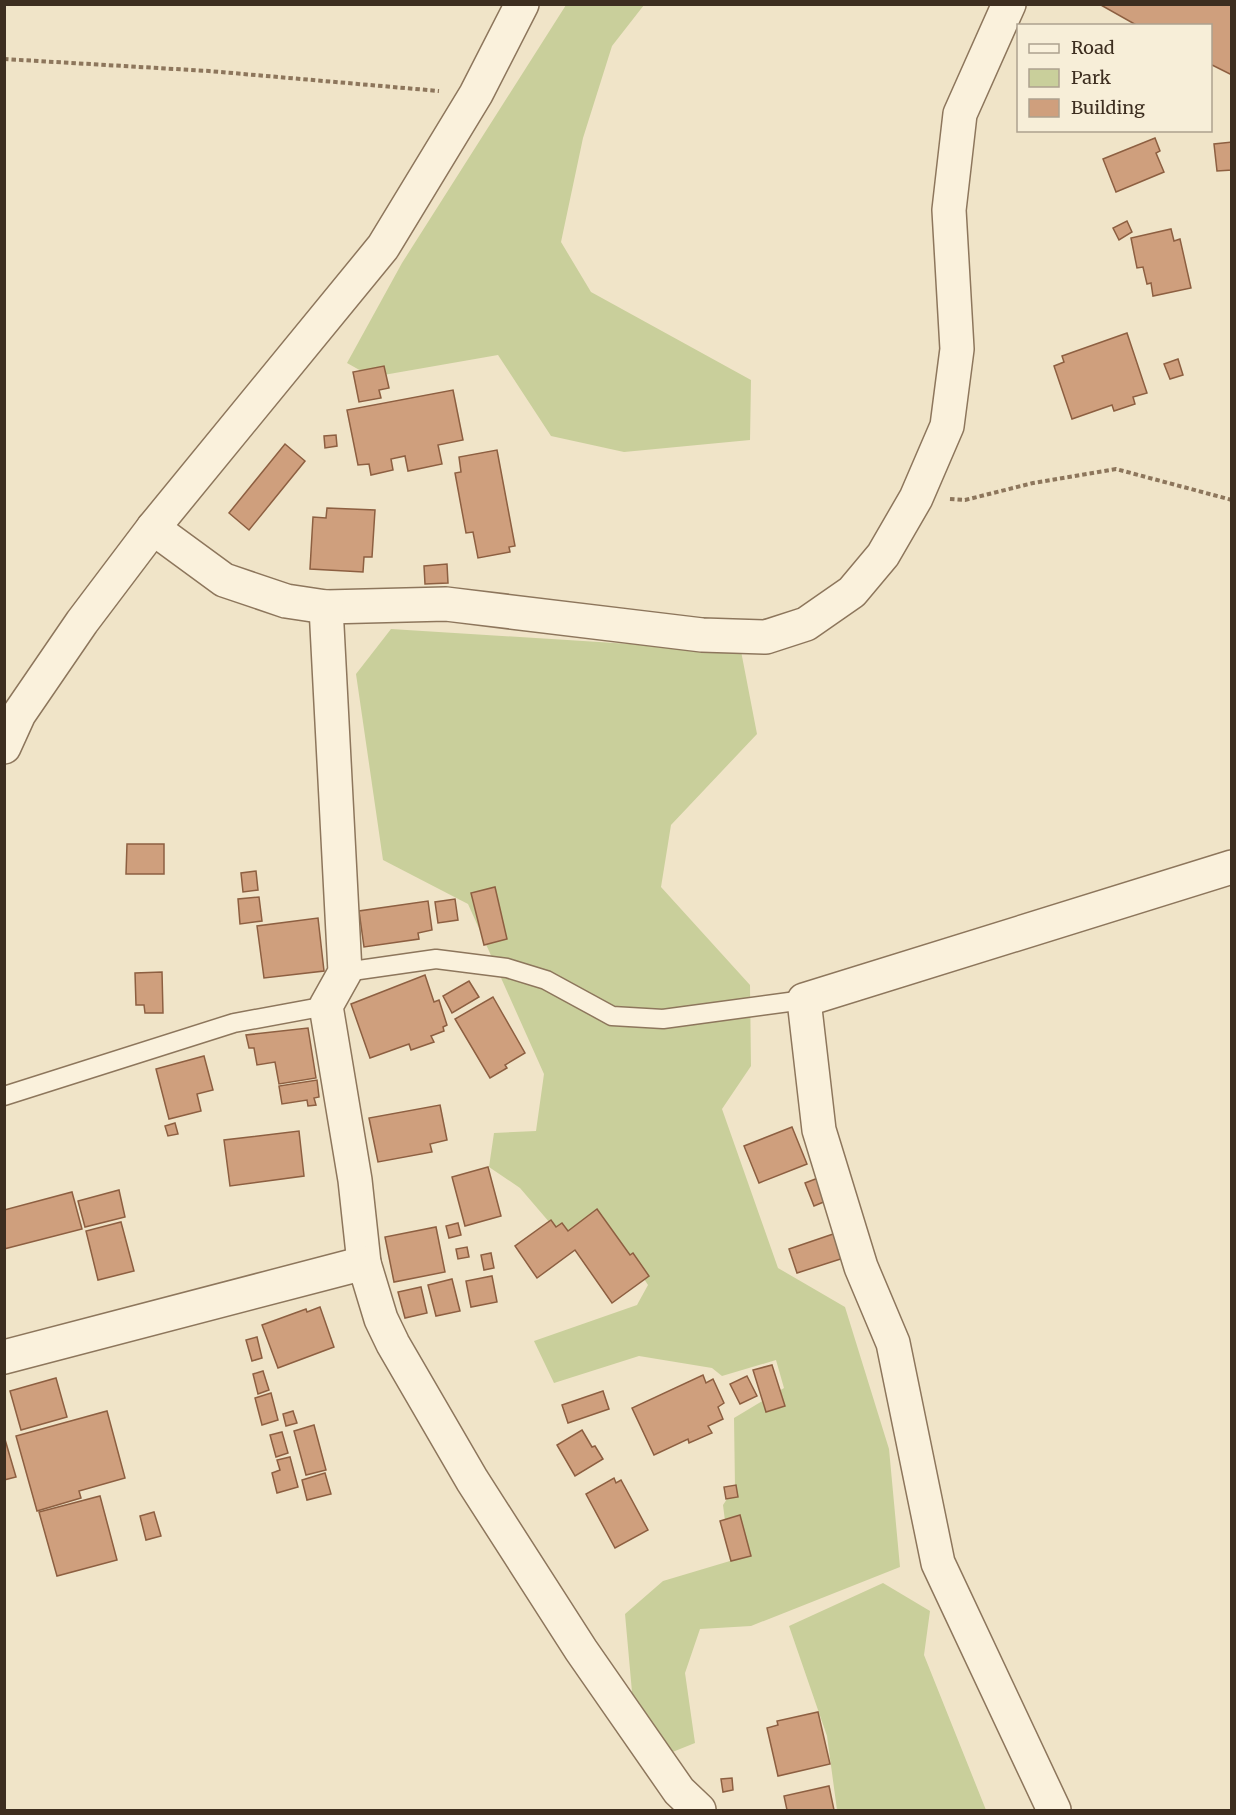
<svg xmlns="http://www.w3.org/2000/svg" width="1236" height="1815" font-family="Merriweather,serif">
<style>
.green{fill:#c9cf9b}
.building{fill:#cf9f7d;stroke:#8d5f41;stroke-width:1.5}
.lines{fill:none;stroke-linecap:round;stroke-linejoin:round}
.service-casing{stroke:#8d765c;stroke-width:21}
.minor-casing{stroke:#8d765c;stroke-width:36}
.tertiary-casing{stroke:#8d765c;stroke-width:36}
.path{stroke:#8d765c;stroke-width:4;stroke-dasharray:4.5 3;stroke-linecap:butt}
.service{stroke:#faf1dc;stroke-width:18}
.minor{stroke:#faf1dc;stroke-width:33}
.tertiary{stroke:#faf1dc;stroke-width:33}
</style>
<rect width="100%" height="100%" fill="#f0e4c8"/>
<g class="green">
<polygon points="566,5 644,5 612,46 583,138 561,242 591,292 751,380 750,440 624,452 551,436 498,355 372,377 347,363 402,263"/>
<polygon points="391,629 741,651 757,734 671,825 661,887 750,985 751,1066 722,1109 778,1268 845,1307 889,1449 900,1567 751,1626 700,1629 685,1673 695,1743 670,1753 633,1703 625,1614 663,1581 730,1561 723,1505 735,1487 734,1418 784,1388 776,1360 722,1376 712,1368 639,1356 554,1383 534,1341 637,1305 648,1285 602,1215 562,1237 520,1188 489,1167 494,1133 536,1131 544,1074 468,904 383,860 356,674"/>
<polygon points="883,1583 930,1611 924,1655 986,1810 837,1810 827,1736 789,1626"/>
</g>
<g class="building">
<polygon points="1099,4 1232,4 1232,75 1210,64 1210,26 1138,26"/>
<polygon points="1155,138 1160,151 1156,153 1164,172 1116,192 1103,159"/>
<polygon points="1232,142 1232,170 1217,171 1214,144"/>
<polygon points="1127,221 1132,232 1119,240 1113,228"/>
<polygon points="1171,229 1174,241 1180,239 1191,288 1153,296 1151,283 1147,284 1143,267 1137,268 1131,238"/>
<polygon points="1127,333 1147,393 1133,397 1135,404 1114,411 1112,405 1072,419 1054,366 1064,362 1062,356"/>
<polygon points="1178,359 1183,375 1170,379 1164,364"/>
<polygon points="384,366 389,388 379,390 381,398 359,402 353,372"/>
<polygon points="453,390 463,440 438,445 442,464 408,471 405,456 391,459 393,470 371,475 369,464 358,465 347,410"/>
<polygon points="336,435 337,446 325,448 324,436"/>
<polygon points="285,444 305,461 249,530 229,513"/>
<polygon points="497,450 515,546 509,547 510,552 478,558 473,532 466,533 455,473 461,472 459,457"/>
<polygon points="327,508 375,510 372,557 364,557 363,572 310,569 313,517 326,518"/>
<polygon points="447,564 448,583 425,584 424,566"/>
<polygon points="127,844 164,844 164,874 126,874"/>
<polygon points="256,871 258,890 243,892 241,873"/>
<polygon points="495,887 507,939 484,945 471,893"/>
<polygon points="259,897 262,921 240,924 238,899"/>
<polygon points="455,899 458,920 438,923 435,902"/>
<polygon points="428,901 432,930 418,933 419,939 364,947 359,911"/>
<polygon points="318,918 324,971 264,978 257,926"/>
<polygon points="162,972 163,1013 145,1013 144,1005 136,1005 135,973"/>
<polygon points="425,975 434,1002 439,1000 447,1025 443,1027 444,1031 431,1036 434,1042 411,1050 409,1044 370,1058 351,1004"/>
<polygon points="469,981 479,997 452,1013 443,996"/>
<polygon points="493,997 525,1053 505,1065 507,1068 490,1078 455,1019"/>
<polygon points="308,1028 316,1078 279,1084 275,1062 257,1065 254,1048 249,1048 246,1035"/>
<polygon points="204,1056 213,1090 197,1094 201,1111 169,1119 156,1069"/>
<polygon points="317,1080 319,1097 314,1098 316,1105 308,1106 307,1100 282,1104 279,1086"/>
<polygon points="440,1105 447,1140 430,1144 432,1152 378,1162 369,1118"/>
<polygon points="175,1123 178,1134 168,1136 165,1126"/>
<polygon points="792,1127 807,1164 759,1183 744,1146"/>
<polygon points="299,1131 304,1176 230,1186 224,1140"/>
<polygon points="488,1167 501,1216 465,1226 452,1177"/>
<polygon points="818,1178 826,1201 814,1206 805,1183"/>
<polygon points="119,1190 125,1217 85,1227 78,1201"/>
<polygon points="72,1192 82,1229 4,1249 4,1210"/>
<polygon points="597,1209 630,1255 633,1253 649,1276 612,1303 575,1250 537,1278 515,1246 551,1220 556,1227 562,1223 568,1231"/>
<polygon points="121,1222 134,1271 98,1280 86,1231"/>
<polygon points="458,1223 461,1235 449,1238 446,1226"/>
<polygon points="436,1227 445,1272 394,1282 385,1237"/>
<polygon points="842,1231 850,1256 797,1273 789,1249"/>
<polygon points="467,1247 469,1257 458,1259 456,1249"/>
<polygon points="491,1253 494,1268 484,1270 481,1255"/>
<polygon points="492,1276 497,1302 471,1307 466,1281"/>
<polygon points="452,1279 460,1311 436,1316 428,1285"/>
<polygon points="421,1287 427,1313 405,1318 398,1292"/>
<polygon points="320,1307 334,1347 278,1368 262,1325 306,1309 307,1312"/>
<polygon points="257,1337 262,1358 252,1361 246,1340"/>
<polygon points="772,1365 785,1406 766,1412 753,1370"/>
<polygon points="263,1371 269,1390 258,1394 253,1374"/>
<polygon points="703,1375 706,1383 713,1379 724,1403 718,1407 723,1419 708,1426 712,1433 689,1443 688,1439 654,1455 632,1408"/>
<polygon points="747,1376 757,1396 740,1404 730,1384"/>
<polygon points="56,1378 67,1417 21,1430 10,1391"/>
<polygon points="603,1391 609,1409 568,1423 562,1405"/>
<polygon points="271,1393 278,1420 262,1425 255,1398"/>
<polygon points="107,1411 125,1478 79,1491 81,1498 37,1511 16,1436"/>
<polygon points="293,1411 297,1423 286,1426 283,1414"/>
<polygon points="314,1425 326,1470 306,1475 294,1431"/>
<polygon points="582,1430 592,1447 595,1446 603,1459 575,1476 557,1445"/>
<polygon points="282,1432 288,1453 276,1457 270,1435"/>
<polygon points="4,1436 16,1477 4,1480"/>
<polygon points="290,1457 298,1487 277,1493 272,1473 280,1470 277,1460"/>
<polygon points="325,1473 331,1494 307,1500 302,1480"/>
<polygon points="614,1478 616,1483 621,1480 648,1530 615,1548 586,1494"/>
<polygon points="736,1485 738,1497 726,1499 724,1487"/>
<polygon points="100,1496 117,1560 57,1576 39,1512"/>
<polygon points="154,1512 161,1536 146,1540 140,1516"/>
<polygon points="740,1515 751,1556 731,1561 720,1521"/>
<polygon points="818,1712 830,1764 778,1776 767,1728 778,1725 777,1721"/>
<polygon points="732,1778 733,1790 723,1792 721,1779"/>
<polygon points="829,1786 834,1810 787,1810 784,1796"/>
</g>
<g class="lines">
<defs>
<g id="service">
<polyline points="345,972 436,959 507,968 546,980 612,1016 663,1019 804,1000"/>
<polyline points="4,1096 234,1023 326,1006"/>
</g>
<g id="minor">
<polyline points="153,528 224,580 286,601 326,607 446,604 702,635 766,637 806,624 852,592 883,555 916,498 947,426 957,349 949,210 960,114 1009,4"/>
<polyline points="326,607 345,972 326,1006 355,1180 364,1263"/>
<polyline points="4,1357 364,1263 381,1319 393,1344 472,1480 581,1650 679,1791 699,1810"/>
<polyline points="1054,1810 938,1563 893,1343 861,1267 819,1130 804,1000 1232,867"/>
</g>
<polyline id="tertiary" points="4,747 19,714 82,622 153,528 383,247 476,94 522,4"/>
</defs>
<use href="#service" class="service-casing"/>
<use href="#minor" class="minor-casing"/>
<use href="#tertiary" class="tertiary-casing"/>
<g class="path">
<polyline points="4,59 209,71 439,91"/>
<polyline points="950,499 965,500 1033,483 1116,469 1232,500"/>
</g>
<use href="#service" class="service"/>
<use href="#minor" class="minor"/>
<use href="#tertiary" class="tertiary"/>
</g>
<rect width="1236" height="1815" fill="none" stroke="#3d2e20" stroke-width="12"/>
<rect x="1017" y="24" width="195" height="108" fill="#f7eed8" stroke="#ada18e" stroke-width="1.5"/>
<rect x="1029" y="44" width="30" height="9" fill="#faf1dc" stroke="#ada18e" stroke-width="1.5"/>
<text x="1071" y="54" font-size="18" fill="#3d2e20">Road</text>
<rect x="1029" y="69" width="30" height="18" fill="#c9cf9b" stroke="#ada18e" stroke-width="1.5"/>
<text x="1071" y="84" font-size="18" fill="#3d2e20">Park</text>
<rect x="1029" y="99" width="30" height="18" fill="#cf9f7d" stroke="#ada18e" stroke-width="1.5"/>
<text x="1071" y="114" font-size="18" fill="#3d2e20">Building</text>
</svg>
